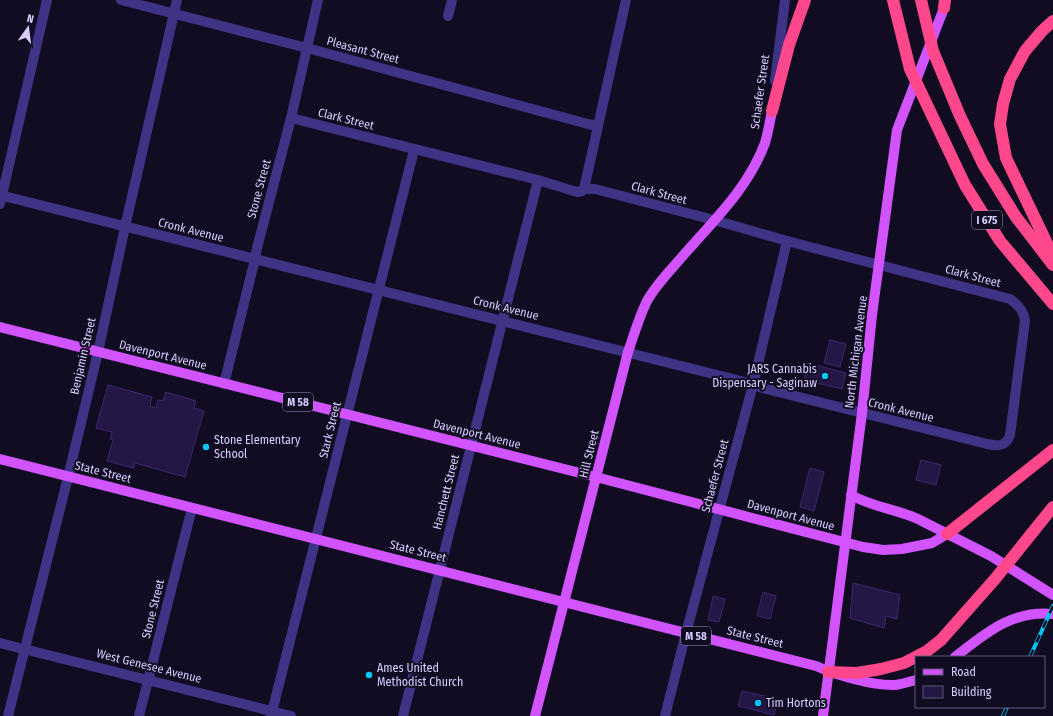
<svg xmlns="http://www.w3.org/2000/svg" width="1053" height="716" font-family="'Fira Sans Condensed',sans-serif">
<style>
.building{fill:#241645;stroke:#3d2672}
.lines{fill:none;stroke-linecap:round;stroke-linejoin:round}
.minor{stroke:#3f3385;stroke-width:10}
.major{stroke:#d154ff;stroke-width:10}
.highway{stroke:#ff488c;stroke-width:12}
.rail-casing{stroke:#00c5f8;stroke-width:4}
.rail{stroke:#120c22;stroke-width:2.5;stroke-dasharray:8;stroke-linecap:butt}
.poi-dot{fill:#00c5f8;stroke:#120c22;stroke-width:1.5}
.labels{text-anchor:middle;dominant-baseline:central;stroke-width:4;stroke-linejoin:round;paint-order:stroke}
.shield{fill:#120c22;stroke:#9d93bd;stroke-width:1}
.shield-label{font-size:11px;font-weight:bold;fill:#d8cdff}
.street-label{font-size:12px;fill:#d8cdff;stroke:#120c22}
.poi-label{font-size:12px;fill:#d8cdff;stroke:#120c22;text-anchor:start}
</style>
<rect width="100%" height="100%" fill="#120c22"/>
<g class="building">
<polygon points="830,340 846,344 840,367 824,363"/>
<polygon points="808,363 846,373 842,389 804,380"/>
<polygon points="108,385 152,397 150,406 156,408 158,400 163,401 166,392 196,401 194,408 204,411 185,477 135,463 134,468 107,461 113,440 110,439 112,432 96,428"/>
<polygon points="921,460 941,465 936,485 916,480"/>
<polygon points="810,468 824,472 814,511 800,507"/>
<polygon points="853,583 900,595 897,619 886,616 884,628 850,618"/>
<polygon points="763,592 776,596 770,619 757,616"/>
<polygon points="713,596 725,599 719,622 708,620"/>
<polygon points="742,691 778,699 774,715 738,706"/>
</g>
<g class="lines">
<g class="minor">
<polyline points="121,0 307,48 588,124 598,126"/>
<polyline points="448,16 452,0"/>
<polyline points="775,81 785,0"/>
<polyline points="584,189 626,0"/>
<path d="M0 195 741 381 763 388 987 444C997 446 1006 447 1010 435L1025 321C1024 311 1019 305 1010 299L787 241 714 220 595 189H584L582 191 577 192 538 180 291 118"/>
<polyline points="0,204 47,0"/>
<polyline points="224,384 255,259 257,248 291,118 318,0"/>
<polyline points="0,643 291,716"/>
<polyline points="8,716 68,477 98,352 125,227 177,0"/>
<polyline points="139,716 192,508"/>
<polyline points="271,716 414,150"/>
<polyline points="403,716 538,180"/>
<polyline points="665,716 686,633 753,385 787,241"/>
</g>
<g class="major">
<polyline points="0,327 596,477 863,547 883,550 902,549 932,543 947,534"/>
<path d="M0 459 816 666C836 675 873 686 895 685 902 684 909 682 916 680"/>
<path d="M851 495C872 507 896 509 918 519L991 556 1053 595"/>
<path d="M955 657C986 633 1012 610 1053 614"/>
<path d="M535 716 628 352C634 335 639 317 647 301 656 285 669 272 681 258 712 222 748 189 765 143 768 133 770 121 772 111"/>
<polyline points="823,716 862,413 872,315 897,130 944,8"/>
</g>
<g class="highway">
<polyline points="893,0 910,69 965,185 1000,241 1053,304"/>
<polyline points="921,0 933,51 960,116 983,164 1016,217 1053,265"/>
<polyline points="944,8 945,0"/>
<polyline points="1053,21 1042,31 1025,51 1010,79 1003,104 1000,124 1006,158 1053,256"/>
<polyline points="772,111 789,45 805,0"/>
<polyline points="947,534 1053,450"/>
<polyline points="828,672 857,673 881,669 904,663 927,651 941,640 995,579 1053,507"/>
</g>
<defs>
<g id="rail">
<polyline points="1030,657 1053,606"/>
<polyline points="1003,716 1007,707"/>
</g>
</defs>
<use href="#rail" class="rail-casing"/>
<use href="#rail" class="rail"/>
</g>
<g class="poi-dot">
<circle cx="825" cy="376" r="4"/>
<circle cx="206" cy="447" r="4"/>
<circle cx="369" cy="675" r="4"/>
<circle cx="758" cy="703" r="4"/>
</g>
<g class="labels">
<g class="shield">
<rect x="972" y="211" width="30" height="18" rx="3"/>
<rect x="283" y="393" width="30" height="18" rx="3"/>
<rect x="681" y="627" width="30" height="18" rx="3"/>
</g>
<g class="shield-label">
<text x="987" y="220">I 675</text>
<text x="298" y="402">M 58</text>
<text x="696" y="636">M 58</text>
</g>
<g class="street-label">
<text transform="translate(363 50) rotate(15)">Pleasant Street</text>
<text transform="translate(760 92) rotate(-82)">Schaefer Street</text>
<text transform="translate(346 119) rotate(14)">Clark Street</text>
<text transform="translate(259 189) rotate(-75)">Stone Street</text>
<text transform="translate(659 193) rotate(15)">Clark Street</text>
<text transform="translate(191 230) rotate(14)">Cronk Avenue</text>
<text transform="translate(973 276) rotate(15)">Clark Street</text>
<text transform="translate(506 308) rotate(14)">Cronk Avenue</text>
<text transform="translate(856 352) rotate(-83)">North Michigan Avenue</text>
<text transform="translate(163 355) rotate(14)">Davenport Avenue</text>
<text transform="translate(83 356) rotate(-77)">Benjamin Street</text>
<text transform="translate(901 410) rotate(14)">Cronk Avenue</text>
<text transform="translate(330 430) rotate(-76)">Stark Street</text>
<text transform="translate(477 434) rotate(14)">Davenport Avenue</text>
<text transform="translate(589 454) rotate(-76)">Hill Street</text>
<text transform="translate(103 472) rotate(14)">State Street</text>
<text transform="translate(715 476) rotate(-75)">Schaefer Street</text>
<text transform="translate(446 492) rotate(-76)">Hanchett Street</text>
<text transform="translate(791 515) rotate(15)">Davenport Avenue</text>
<text transform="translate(418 551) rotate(14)">State Street</text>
<text transform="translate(153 609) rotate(-76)">Stone Street</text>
<text transform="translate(755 637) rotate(14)">State Street</text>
<text transform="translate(149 666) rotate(14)">West Genesee Avenue</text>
</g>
<g class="poi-label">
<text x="817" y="369" text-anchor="end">JARS Cannabis<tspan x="817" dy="14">Dispensary - Saginaw</tspan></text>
<text x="214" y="440">Stone Elementary<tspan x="214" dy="14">School</tspan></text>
<text x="377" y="668">Ames United<tspan x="377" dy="14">Methodist Church</tspan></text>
<text x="766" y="703">Tim Hortons</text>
</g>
</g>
<rect x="915" y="656" width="130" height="52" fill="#120c22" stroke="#61597a"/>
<rect x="923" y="669" width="20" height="6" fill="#d154ff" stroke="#61597a"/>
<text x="951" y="676" font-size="12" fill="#d8cdff">Road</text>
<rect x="923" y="686" width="20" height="12" fill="#241645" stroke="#61597a"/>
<text x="951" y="696" font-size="12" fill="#d8cdff">Building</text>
<g transform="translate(28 28) rotate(14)" stroke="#120c22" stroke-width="3" paint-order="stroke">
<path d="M0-3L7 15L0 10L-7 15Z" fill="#d8cdff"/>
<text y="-6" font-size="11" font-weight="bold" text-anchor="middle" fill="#d8cdff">N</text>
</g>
</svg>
